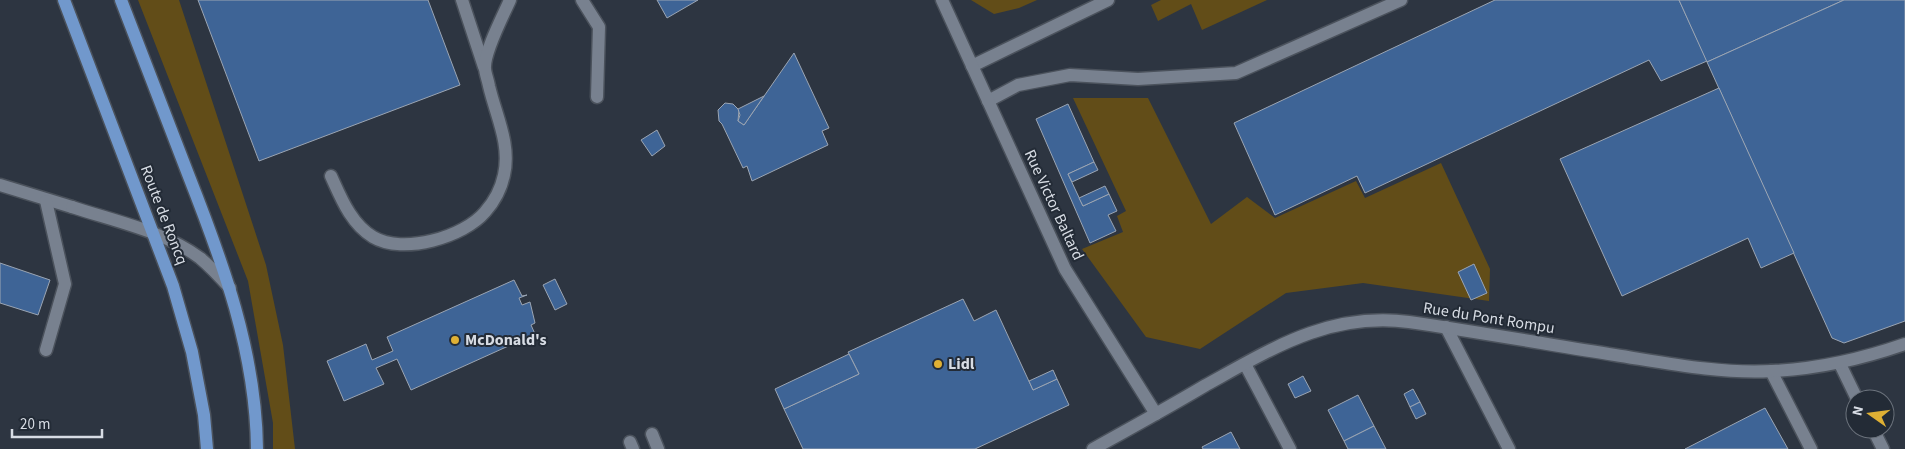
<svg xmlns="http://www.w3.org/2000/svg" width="1905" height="449" font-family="'Source Sans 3',sans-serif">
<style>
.green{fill:#624d18}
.building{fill:#3e6496;stroke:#9ba5b3}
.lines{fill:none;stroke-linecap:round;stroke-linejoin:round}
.service-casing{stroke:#4b525c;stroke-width:15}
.minor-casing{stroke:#4b525c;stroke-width:15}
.tertiary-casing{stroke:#4b525c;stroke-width:15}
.primary-casing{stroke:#4b525c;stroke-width:15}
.service{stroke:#78818f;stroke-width:12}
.minor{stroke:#78818f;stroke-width:12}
.tertiary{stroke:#78818f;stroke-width:12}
.primary{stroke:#7198cc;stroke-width:12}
.poi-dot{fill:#dfb034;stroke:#232b36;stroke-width:2}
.labels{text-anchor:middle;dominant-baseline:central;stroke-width:4;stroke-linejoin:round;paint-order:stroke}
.street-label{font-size:16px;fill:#d7dce4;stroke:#232b36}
.poi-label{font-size:16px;font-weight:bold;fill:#d7dce4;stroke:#232b36;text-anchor:start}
</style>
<rect width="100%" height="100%" fill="#2d3541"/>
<g class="green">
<polygon points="138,0 179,0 266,265 283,345 295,449 273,449 273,423 248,281"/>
<polygon points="971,0 1037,0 1019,8 994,14"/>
<polygon points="1161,0 1267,0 1202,30 1191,4 1158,21 1151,5"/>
<polygon points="1073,98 1148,98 1211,224 1247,197 1275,218 1356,181 1365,198 1441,163 1490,269 1489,301 1363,283 1286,293 1200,349 1146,337 1082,249 1123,232 1117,216 1126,211"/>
</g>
<g class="building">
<polygon points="198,0 428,0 460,85 259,161"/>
<polygon points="657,0 698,0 667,18"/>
<polygon points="1495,0 1679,0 1707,61 1661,81 1649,60 1365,193 1357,176 1275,215 1234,123"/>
<polygon points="1679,0 1844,0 1707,62"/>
<polygon points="1844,0 1905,0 1905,321 1844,343 1832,338 1707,62"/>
<polygon points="794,53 829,128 822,131 828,145 752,181 747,166 743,168 722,124 719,121 718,110 725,103 733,104 739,110 738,121 744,125"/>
<polygon points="1719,88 1794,253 1761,268 1748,238 1622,296 1560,159"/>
<polygon points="764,96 744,125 738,121 740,115 738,109"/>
<polygon points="1068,104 1094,162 1068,174 1083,206 1109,194 1117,211 1108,215 1116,231 1090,243 1036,119"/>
<polygon points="657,130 665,146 652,156 641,140"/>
<polygon points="1094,162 1098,170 1072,182 1068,174"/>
<polygon points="1105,186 1109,194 1083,206 1079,198"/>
<polygon points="0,263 50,280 38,315 0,303"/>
<polygon points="1474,264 1487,293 1471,300 1458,272"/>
<polygon points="555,279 567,304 555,310 543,285"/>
<polygon points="514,280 522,296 527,295 519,298 522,305 530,302 535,323 531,325 535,334 411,390 397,359 376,368 384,384 344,401 327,361 366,344 372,360 393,351 387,337"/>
<polygon points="963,299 974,321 996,310 1033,390 1057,379 1069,405 975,449 803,449 784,409 859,374 848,352"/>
<polygon points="849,354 859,374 784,409 775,389"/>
<polygon points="1053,370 1057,379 1033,390 1029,381"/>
<polygon points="1303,376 1311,391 1295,398 1288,384"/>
<polygon points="1413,389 1420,402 1410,407 1404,394"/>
<polygon points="1358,395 1374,426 1344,441 1328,410"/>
<polygon points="1420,402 1426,414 1416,419 1410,407"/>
<polygon points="1765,408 1788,449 1685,449"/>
<polygon points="1374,426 1386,449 1348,449 1344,441"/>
<polygon points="1231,432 1240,449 1203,449 1202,447"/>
</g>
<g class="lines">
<defs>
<g id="service">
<polyline points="462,0 484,67"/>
<polyline points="972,66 1108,0"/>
<polyline points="988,101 1018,85 1070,75 1138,79 1236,73 1401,0"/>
<path d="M331 176C341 198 351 224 373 237 403 255 464 237 485 212 494 202 501 189 504 175 511 144 496 116 489 86 488 80 485 73 485 68 484 52 503 16 510 0"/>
<polyline points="0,185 72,207"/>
<polyline points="46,350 65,284 46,201"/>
<polyline points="652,434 658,449"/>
<polyline points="630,442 633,449"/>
</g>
<g id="minor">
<polyline points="582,0 599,27 597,97"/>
<polyline points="942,0 1065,269 1156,414"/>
<path d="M72 207C114 221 164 231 200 258 211 267 221 278 230 288"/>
<polyline points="1446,327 1509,449"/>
<polyline points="1245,364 1290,449"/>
<polyline points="1840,364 1857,399"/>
<polyline points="1771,371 1811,449"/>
<polyline points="1873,429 1883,449"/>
</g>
<path id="tertiary" d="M1093 449C1131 428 1169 407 1206 385 1273 348 1329 312 1409 322 1478 332 1546 344 1615 355 1666 363 1720 374 1772 371 1819 369 1862 359 1905 344"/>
<g id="primary">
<polyline points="64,0 173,286 192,352 204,415 207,449"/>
<path d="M121 0C143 58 166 116 188 174 223 263 256 352 257 449"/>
</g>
</defs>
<use href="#service" class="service-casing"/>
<use href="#minor" class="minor-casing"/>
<use href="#tertiary" class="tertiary-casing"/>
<use href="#primary" class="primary-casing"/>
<use href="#service" class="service"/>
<use href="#minor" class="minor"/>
<use href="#tertiary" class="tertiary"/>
<use href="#primary" class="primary"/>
</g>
<g class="poi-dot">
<circle cx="455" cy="340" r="5"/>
<circle cx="938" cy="364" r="5"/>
</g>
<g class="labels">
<g class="street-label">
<text transform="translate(1054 205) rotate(65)">Rue Victor Baltard</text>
<text transform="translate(164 215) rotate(69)">Route de Roncq</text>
<text transform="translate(1489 318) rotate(9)">Rue du Pont Rompu</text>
</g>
<g class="poi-label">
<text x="465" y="340">McDonald's</text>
<text x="948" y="364">Lidl</text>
</g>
</g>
<g transform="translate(1870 414) rotate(284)"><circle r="24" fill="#232b36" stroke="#6b727c"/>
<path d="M0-4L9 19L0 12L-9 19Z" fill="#dfb034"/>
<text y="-8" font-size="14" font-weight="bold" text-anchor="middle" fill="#d7dce4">N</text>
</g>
<path d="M12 429v8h90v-8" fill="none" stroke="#d7dce4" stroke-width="2.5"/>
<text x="20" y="429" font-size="15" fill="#d7dce4" stroke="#232b36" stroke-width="4" paint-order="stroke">20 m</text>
</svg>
